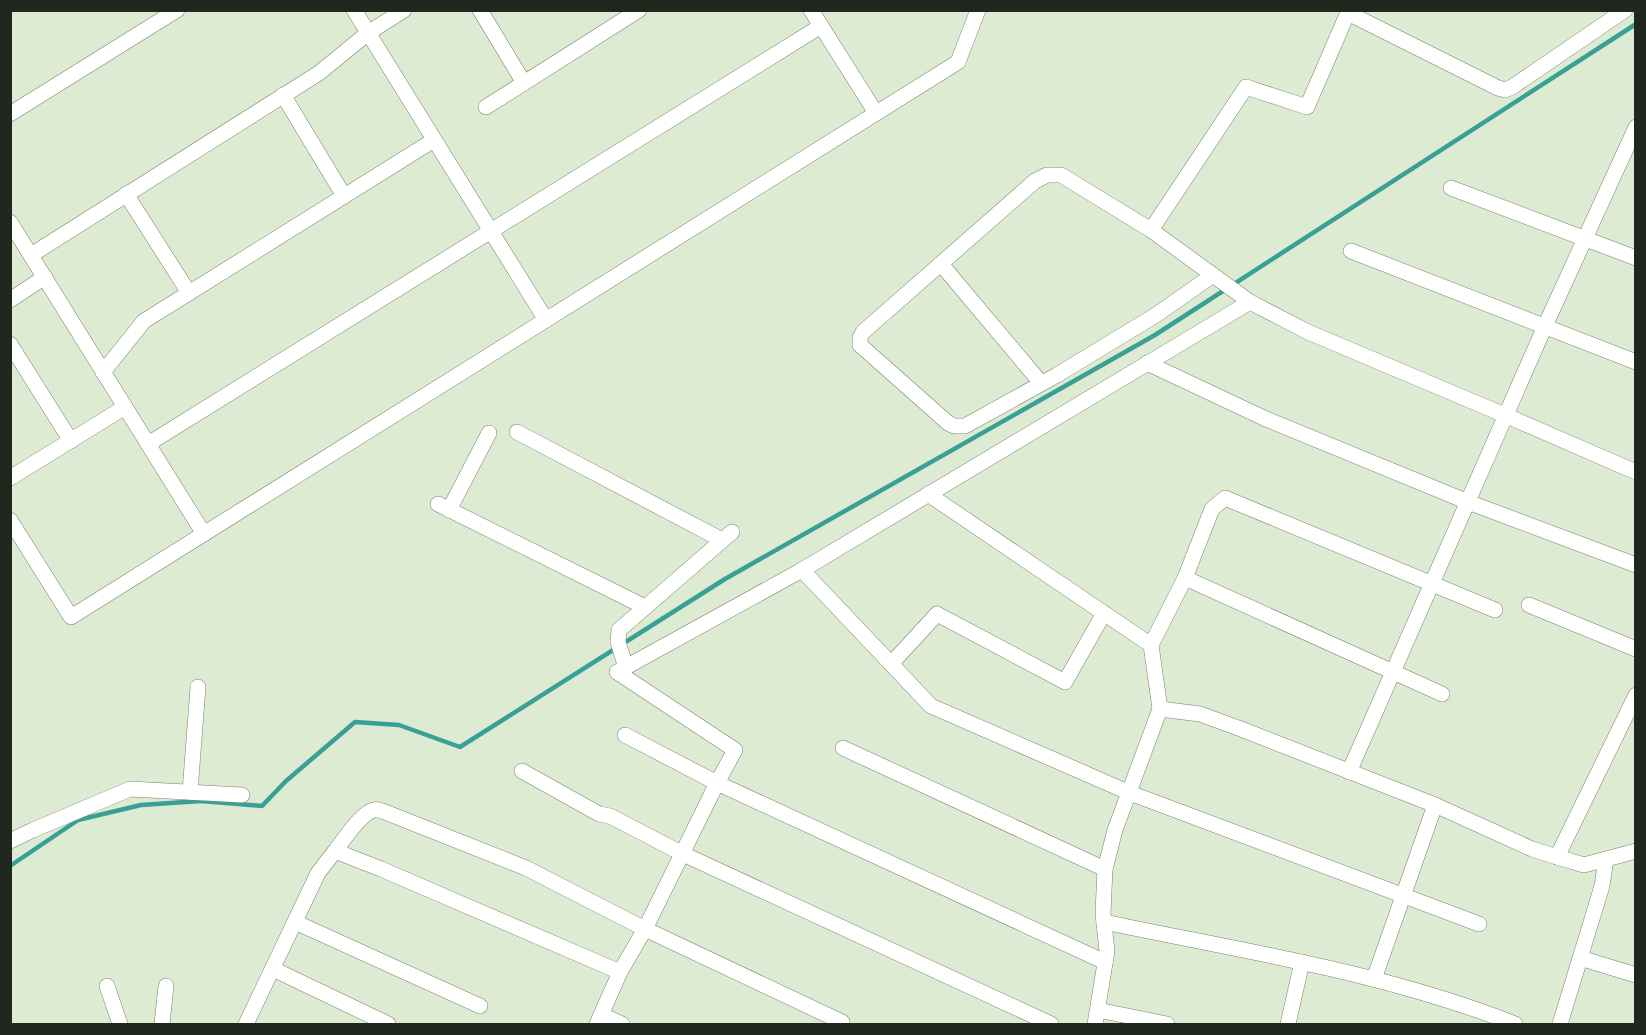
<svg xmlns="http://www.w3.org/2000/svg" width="1646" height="1035" font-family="'Open Sans',sans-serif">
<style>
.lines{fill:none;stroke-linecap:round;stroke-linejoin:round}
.stream{stroke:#3aa095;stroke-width:4.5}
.street-casing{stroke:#77846e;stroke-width:16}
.street{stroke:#fff;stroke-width:15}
</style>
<rect width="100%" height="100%" fill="#dcebd2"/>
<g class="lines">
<polyline class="stream" points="10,866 78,820 141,805 201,801 262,806 286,781 355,722 399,725 460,747 725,579 1155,335 1636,24"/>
<defs>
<g id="street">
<polyline points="354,10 546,320"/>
<polyline points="480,10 524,83"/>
<polyline points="811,10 876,113"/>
<polyline points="1348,13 1498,88 1505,90 1512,87 1625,10"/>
<polyline points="283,95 344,196"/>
<polyline points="486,107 639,10"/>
<polyline points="10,114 177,10"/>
<polyline points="1451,188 1636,258"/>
<polyline points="126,194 189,293"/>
<polyline points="10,222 204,534"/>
<polyline points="1151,230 1246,87 1307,107 1349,10"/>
<polyline points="1351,251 1636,362"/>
<polyline points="31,255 319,73 368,33 404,10"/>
<polyline points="941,264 1041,383"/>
<polyline points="1213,275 1156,315 1057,375 965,426 954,426 948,423 860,345 860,338 863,332 1035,181 1047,175 1061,175 1151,230 1250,302 1308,332 1507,416 1636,472"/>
<polyline points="10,300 45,277"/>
<polyline points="10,344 71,441"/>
<polyline points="1147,363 1266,419 1468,502 1636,565"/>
<polyline points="103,372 144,321 434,140"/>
<polyline points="517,432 722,540"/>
<polyline points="148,444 821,26"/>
<polyline points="10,478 125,407"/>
<polyline points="928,494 1151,645"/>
<polyline points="438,504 645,607"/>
<polyline points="449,510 489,433"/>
<polyline points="10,520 71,617 958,62 978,10"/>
<polyline points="802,570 931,706 1130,793 1479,924"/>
<polyline points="1529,605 1636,649"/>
<polyline points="891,664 937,614 1065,682 1104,613"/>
<polyline points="626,668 618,642 619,630 732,532"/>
<polyline points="1442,694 1185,578 1212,509 1225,498 1495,610"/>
<polyline points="1160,709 1151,645 1185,578"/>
<polyline points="625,735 717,783 1105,962"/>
<polyline points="843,748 1105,869"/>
<polyline points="522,771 599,814 610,816 683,854 1051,1024"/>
<polyline points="1349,772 1545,326 1636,127"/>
<polyline points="190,792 198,687"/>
<polyline points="10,841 33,830 130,789 242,795"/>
<path d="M335 851C344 840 358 817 371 811 375 808 380 810 385 812L526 868 645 929 842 1022 841 1024"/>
<polyline points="1557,857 1636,695"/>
<polyline points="295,922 480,1006"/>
<path d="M1104 922C1242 951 1383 972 1515 1024"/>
<polyline points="1580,958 1636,975"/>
<polyline points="273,969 388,1024"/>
<polyline points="1374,979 1435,805"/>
<polyline points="107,986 120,1024"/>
<polyline points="1098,1010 1167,1024"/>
<polyline points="602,1015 622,1024"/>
<polyline points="162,1024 166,986"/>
<polyline points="246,1024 318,873 335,851 381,869 620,972"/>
<polyline points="597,1024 620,972 645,929 717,783 735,750 617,672 802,570 1250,302"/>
<polyline points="1095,1024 1107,951 1103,913 1105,869 1115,830 1160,709 1200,714 1241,729 1435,805 1532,849 1557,857 1584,865 1636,851"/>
<polyline points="1288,1024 1302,962"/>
<polyline points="1560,1024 1602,886 1606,859"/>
</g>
</defs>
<use href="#street" class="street-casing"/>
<use href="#street" class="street"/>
</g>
<rect width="1646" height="1035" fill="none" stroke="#21271e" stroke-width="24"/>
</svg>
